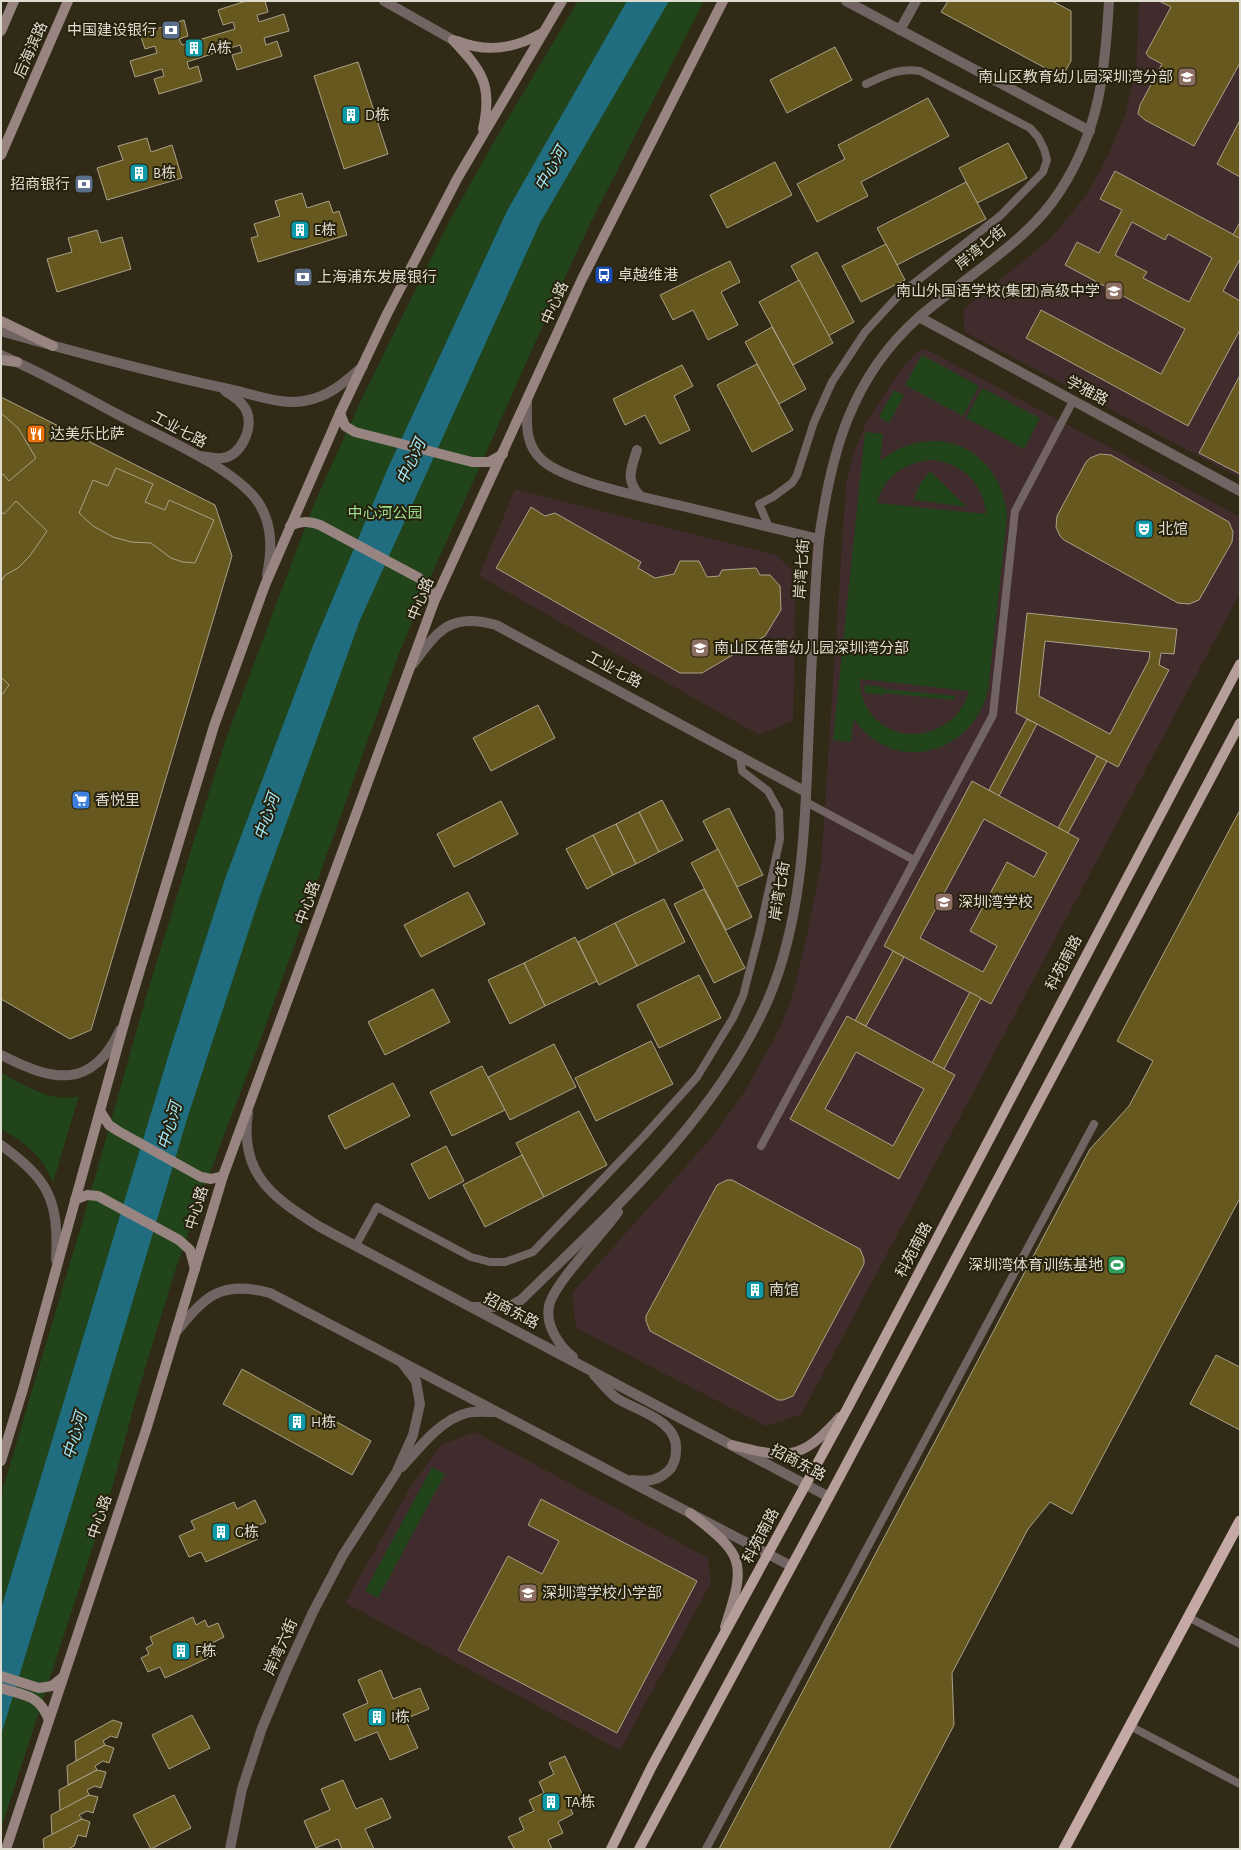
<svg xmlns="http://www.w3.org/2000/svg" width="1241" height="1850" font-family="'Alegreya Sans','Noto Sans SC',sans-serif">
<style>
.education{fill:#402c2c}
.green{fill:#21441a;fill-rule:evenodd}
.water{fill:#206d80}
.building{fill:#67581f;stroke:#a9a28a;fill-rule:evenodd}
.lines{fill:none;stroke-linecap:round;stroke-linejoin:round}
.service{stroke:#716463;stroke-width:8}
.minor{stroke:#716463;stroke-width:10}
.tertiary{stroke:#716463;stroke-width:10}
.secondary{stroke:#988582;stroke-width:10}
.primary{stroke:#b69e9a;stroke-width:10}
.trunk{stroke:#c4a9a5;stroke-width:11}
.labels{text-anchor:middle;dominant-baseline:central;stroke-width:4;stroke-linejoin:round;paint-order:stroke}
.poi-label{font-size:15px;fill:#dfdbcf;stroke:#26210c;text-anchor:start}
.street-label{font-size:15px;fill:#dfdbcf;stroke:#26210c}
.park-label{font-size:15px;fill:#9bde8e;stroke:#26210c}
.water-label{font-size:16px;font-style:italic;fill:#a2eafe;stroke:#26210c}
</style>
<rect width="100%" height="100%" fill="#302a16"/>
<g class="education">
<polygon points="1139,1 1240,1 1240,478 965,332 963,310 1051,238 1088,193 1108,155 1125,115 1136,70"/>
<polygon points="926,349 1240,517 1240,593 801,1415 766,1426 576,1328 572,1293 713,1136 745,1091 780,1028 794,990 806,940 821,865 846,484 855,450 866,422 902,368 918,351"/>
<polygon points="515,489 776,555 796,574 793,721 759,735 479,576"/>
<polygon points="475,1432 708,1558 711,1583 620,1750 345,1603 411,1486 441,1445"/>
</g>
<g class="green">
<polygon points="578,1 704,1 591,222 551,307 423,594 397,659 259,1044 222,1140 175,1271 137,1395 113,1485 1,1828 1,1495 84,1216 146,997 195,837 226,739 276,604 314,504 362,398 449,222 491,147"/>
<polygon points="922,355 979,386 963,416 905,385"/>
<polygon points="982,388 1040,418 1024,449 966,418"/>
<polygon points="894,390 904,395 889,423 879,417"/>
<path d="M865 432 883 434 880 461C890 454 900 447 912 444 963 430 1005 468 1007 518L988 691C972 755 893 776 854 719L851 742 833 740ZM934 460C963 464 984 484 986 514L877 503C884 475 907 461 934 460ZM860 679 968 691H969C956 739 891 751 866 706 862 698 859 688 860 679Z"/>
<polygon points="930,471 967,507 914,500 920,484"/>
<polygon points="865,685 884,687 884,689 955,696 955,700 884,693 883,695 865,693"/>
<path d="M1 1073C23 1084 53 1104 79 1096L53 1183C43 1156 25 1143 1 1129Z"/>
<polygon points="432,1467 445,1474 378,1598 365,1591"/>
</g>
<polygon class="water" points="627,1 669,1 540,223 360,620 261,893 187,1119 79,1481 1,1735 1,1609 171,1047 226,876 314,643 388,468 507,211"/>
<g class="building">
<polygon points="246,1 265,1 268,12 257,15 259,22 284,14 289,31 264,38 266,45 277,41 282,56 237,70 232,55 242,52 240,45 187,62 189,69 198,66 202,81 159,94 154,79 164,76 162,69 135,77 130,61 157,53 155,46 145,49 140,34 184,20 188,36 179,39 182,45 235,29 233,22 223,25 218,10"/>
<polygon points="948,1 1052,1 1071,11 1071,61 1062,77 941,12"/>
<polygon points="1159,1 1240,1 1240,63 1194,146 1145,120 1138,114 1140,105 1162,64 1149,57 1146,53 1171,7"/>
<polygon points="835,47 852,80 787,113 770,80"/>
<polygon points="358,62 388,154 344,169 314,76"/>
<polygon points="928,98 949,136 861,182 868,196 817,222 797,184 845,159 838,145"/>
<polygon points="1240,120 1240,177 1217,164"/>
<polygon points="147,138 151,152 172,145 182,178 107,200 97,168 123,160 118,146"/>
<polygon points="1008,143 1027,178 977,203 959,168"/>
<polygon points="775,162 792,195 727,228 710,195"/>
<path d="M1115 171 1240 238V259L1223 291 1240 301V330L1188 426 1026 338 1041 310 1161 374 1185 329 1065 265 1077 242 1099 253 1122 210 1100 199ZM1132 222 1165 240 1168 234 1212 258 1189 302 1143 278 1147 272 1115 255Z"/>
<polygon points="966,182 986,219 897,265 877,228"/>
<polygon points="302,193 307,208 329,201 333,213 339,211 347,235 258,262 251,238 258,236 254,224 280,216 275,201"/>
<polygon points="1240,222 1240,238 1233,235"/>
<polygon points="97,230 101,243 122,237 131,269 57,292 47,259 72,252 68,238"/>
<polygon points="886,244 905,280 861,302 842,266"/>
<polygon points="817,252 854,322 828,336 791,266"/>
<polygon points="730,261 740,282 721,292 738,325 708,340 693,310 673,320 660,295"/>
<polygon points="799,280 833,343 793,365 759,302"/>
<polygon points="772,327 806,389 779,404 745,342"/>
<polygon points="757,364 793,430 752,452 717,385"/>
<polygon points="682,365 693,386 674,396 690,430 660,444 645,415 625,425 613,399"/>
<polygon points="1240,375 1240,474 1199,453"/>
<polygon points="1,397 215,505 232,556 91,1030 70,1039 1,999"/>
<polygon points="1,413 18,428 36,458 9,481 3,474 1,476"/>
<polygon points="1100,454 1111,455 1229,522 1233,532 1232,542 1199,600 1189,604 1178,603 1064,540 1060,536 1056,527 1057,516 1086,462 1090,458"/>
<polygon points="116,468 153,484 145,502 165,510 169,500 214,520 195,563 183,562 171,558 151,543 131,542 113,537 93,526 79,513 93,480 108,486"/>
<polygon points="16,501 47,531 29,557 18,568 5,575 1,582 1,512 4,514"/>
<polygon points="531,507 545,516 555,513 641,562 638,568 655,578 674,574 680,561 699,561 707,577 719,576 722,570 756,568 760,575 770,575 780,586 781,610 765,636 702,673 680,673 496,568"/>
<path d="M1027 613 1177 629 1174 654 1161 653 1159 665 1169 670 1118 767 1016 713ZM1045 641 1150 652 1149 660 1110 734 1039 696Z"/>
<polygon points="1,677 9,685 1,696"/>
<polygon points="538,705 555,738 491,771 473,738"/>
<polygon points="1027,719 1037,724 999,796 989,790"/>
<polygon points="1097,756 1107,761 1068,833 1058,828"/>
<path d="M972 781 1079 839 991 1004 884 946ZM984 819 1047 853 1034 877 1007 862 970 931 997 946 983 972 920 938Z"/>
<polygon points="662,800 683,840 659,852 639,812"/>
<polygon points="501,801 518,834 454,867 437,834"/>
<polygon points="729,808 763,875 737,887 703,821"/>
<polygon points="1240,810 1240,1198 1072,1514 1050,1502 1028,1529 952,1673 954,1725 889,1849 719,1849 1090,1149 1129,1106 1153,1061 1117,1041"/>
<polygon points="639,812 659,852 636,864 616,824"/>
<polygon points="616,824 636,864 613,875 593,835"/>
<polygon points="593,835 613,875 587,889 566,849"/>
<polygon points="718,849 752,917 726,930 691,863"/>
<polygon points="704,889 745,968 714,983 674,904"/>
<polygon points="468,892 485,924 421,957 404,925"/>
<polygon points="664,899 685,942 637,966 615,923"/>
<polygon points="615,923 637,966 599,985 578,942"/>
<polygon points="575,937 597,981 545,1006 524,963"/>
<polygon points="893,951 904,957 866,1026 855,1021"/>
<polygon points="524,963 545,1006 510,1024 488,980"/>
<polygon points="699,975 721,1018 659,1048 637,1005"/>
<polygon points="433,989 450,1022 385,1055 368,1022"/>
<polygon points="970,992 981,998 944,1069 932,1063"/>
<path d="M847 1016 955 1075 899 1179 790 1119ZM856 1052 924 1089 893 1146 825 1109Z"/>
<polygon points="651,1041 673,1084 596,1121 575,1078"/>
<polygon points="554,1044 576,1087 510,1120 488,1077"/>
<polygon points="482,1066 505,1110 452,1136 430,1092"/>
<polygon points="393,1083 410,1116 345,1149 328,1116"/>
<polygon points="579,1111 607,1165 544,1197 516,1143"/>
<polygon points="446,1146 464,1181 429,1199 411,1164"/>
<polygon points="522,1155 544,1197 485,1227 463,1185"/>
<polygon points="727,1180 732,1180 860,1249 864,1259 864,1264 793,1396 783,1400 778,1400 650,1331 646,1321 646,1316 717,1185"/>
<polygon points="1216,1355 1240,1367 1240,1430 1190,1404"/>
<polygon points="242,1369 371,1441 352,1475 223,1404"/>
<polygon points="541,1499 697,1581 617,1733 458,1650 508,1556 542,1574 559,1541 528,1525"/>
<polygon points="255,1500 266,1522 253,1528 258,1539 206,1562 201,1552 189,1557 179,1536 195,1529 191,1521 234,1502 237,1509"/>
<polygon points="193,1617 196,1625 205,1620 208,1627 218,1623 224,1637 212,1643 217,1654 165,1678 160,1667 148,1672 141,1658 149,1654 146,1648 153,1644 150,1637"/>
<polygon points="381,1670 393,1699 420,1688 429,1709 405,1719 418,1748 390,1760 377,1732 355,1741 343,1714 368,1703 358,1680"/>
<polygon points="192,1715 210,1748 169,1769 152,1735"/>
<polygon points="113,1720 122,1723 117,1738 111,1736 103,1741 105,1745 76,1761 75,1741"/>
<polygon points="105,1745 114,1748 109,1763 103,1761 95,1766 97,1770 68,1785 67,1766"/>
<polygon points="565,1756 583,1796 568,1803 573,1814 558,1822 563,1833 548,1840 552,1849 512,1849 514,1848 508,1837 524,1830 519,1818 534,1811 529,1800 544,1793 539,1782 554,1774 549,1763"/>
<polygon points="97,1770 106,1772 101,1788 95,1786 87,1790 89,1795 60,1811 59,1790"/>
<polygon points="343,1780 356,1809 382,1798 391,1818 365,1829 374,1849 342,1849 338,1839 316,1848 304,1821 330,1810 321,1789"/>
<polygon points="89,1795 98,1797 93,1813 87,1811 79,1815 82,1819 52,1835 51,1815"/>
<polygon points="174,1795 191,1828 151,1849 133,1815"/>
<polygon points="82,1819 90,1822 86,1837 78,1835 74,1846 68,1849 44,1849 43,1839"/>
</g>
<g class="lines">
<g class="service">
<path d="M769 527 759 504 773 497 792 483 797 475 814 422 832 382 865 332 899 295 1000 216 1043 172 1047 160 1044 149 1038 137 1030 128 920 71C897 68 886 75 866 84"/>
<polyline points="806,802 914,860"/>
<polyline points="761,1146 993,715 1015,511 1073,401"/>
<polyline points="356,1245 377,1207 471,1257 490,1262 505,1262 533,1252 644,1136 697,1077 733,1018 743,996 759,934 780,839 779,811 768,791 742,771 740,755"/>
<polyline points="1188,1617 1240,1644"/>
<polyline points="1130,1726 1240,1784"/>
<polyline points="706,1849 1094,1124"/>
</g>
<g class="minor">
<polyline points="846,1 1090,131"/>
<polyline points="900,30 916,1"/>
<polyline points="919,317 1240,491"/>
<path d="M637 450C631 469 625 480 640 496"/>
</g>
<g class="tertiary">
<polyline points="384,1 453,40"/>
<path d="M1 331C78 353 155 373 233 390 255 395 282 405 304 401 329 397 345 382 363 366"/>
<path d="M1 355C41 372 79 394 117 414 156 435 234 467 258 502 273 525 272 550 267 575"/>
<path d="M527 400C527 422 524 444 542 460 566 482 648 498 682 506 728 517 773 528 819 539"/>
<path d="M200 456C207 457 215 459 222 458 241 456 253 429 247 412 243 402 233 396 225 391"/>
<path d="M413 664C438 630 451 612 496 625L806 792"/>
<path d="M1 1055C52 1081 92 1091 120 1030"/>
<path d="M248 1113C239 1174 273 1198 320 1227L829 1497"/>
<path d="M1 1145C49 1180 59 1200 56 1260"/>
<path d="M472 1307H508L521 1300C613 1210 715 1120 768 1000 801 923 805 833 808 750 811 680 813 609 819 539 831 453 851 377 919 317 933 305 948 294 962 283 997 256 1036 229 1060 191 1100 129 1105 72 1109 1"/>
<path d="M176 1332C206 1295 221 1280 270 1293L791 1566"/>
<path d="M573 1357C559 1346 545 1325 549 1306 554 1283 602 1235 618 1212"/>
<path d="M594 1375C602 1383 609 1393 618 1399 638 1411 679 1421 676 1451 676 1457 674 1463 671 1468 660 1481 647 1482 632 1480"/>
<path d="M402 1467C420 1447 440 1420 467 1413 475 1411 486 1412 495 1412"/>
<polyline points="230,1849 242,1789 262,1728 286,1671 313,1612 343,1555 396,1473 413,1435 420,1404 416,1381 402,1363"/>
</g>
<g class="secondary">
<polyline points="1,31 14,1"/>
<path d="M453 40C482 71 493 85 483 129"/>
<path d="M457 41C487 53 514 49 542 33"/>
<polyline points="1,155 68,1"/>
<polyline points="1,321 53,346"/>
<polyline points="1,360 17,362"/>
<polyline points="340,413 345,426 355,432 472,462 489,462 503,454"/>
<path d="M290 526C301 521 308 521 320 525L419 578C428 585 432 591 434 602"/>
<polyline points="100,1111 109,1125 118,1131 201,1177 211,1179 223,1176"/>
<polyline points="75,1200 87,1195 98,1196 179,1240 190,1250 195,1269"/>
<path d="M732 1445C787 1459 801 1461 840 1417"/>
<polyline points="1,1461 23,1389 127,1013 214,726 265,585 340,413 387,314 457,179 562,1"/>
<path d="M690 1513C744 1555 747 1561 725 1627"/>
<polyline points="1,1676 39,1688 52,1686 62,1678"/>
<path d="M1 1688C25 1696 39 1694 49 1720"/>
<polyline points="6,1849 146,1430 223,1176 434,602 582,279 723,1"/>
</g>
<g class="primary">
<polyline points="611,1849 652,1766 847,1409 1240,664"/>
<polyline points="639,1849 838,1480 1240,723"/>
</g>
<polyline class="trunk" points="1064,1849 1240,1521"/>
</g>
<defs>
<symbol id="bank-square" viewBox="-11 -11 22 22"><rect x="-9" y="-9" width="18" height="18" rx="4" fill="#5c6f8a" stroke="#26210c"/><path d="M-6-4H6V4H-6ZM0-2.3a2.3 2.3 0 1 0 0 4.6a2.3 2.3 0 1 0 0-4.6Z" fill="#fff"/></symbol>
<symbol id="building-square" viewBox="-11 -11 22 22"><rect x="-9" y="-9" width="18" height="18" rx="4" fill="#0f9aa8" stroke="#26210c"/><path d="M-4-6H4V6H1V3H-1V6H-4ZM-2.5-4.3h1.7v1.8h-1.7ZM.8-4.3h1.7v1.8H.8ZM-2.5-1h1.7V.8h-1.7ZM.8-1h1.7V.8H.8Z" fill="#fff"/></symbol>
<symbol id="school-square" viewBox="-11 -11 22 22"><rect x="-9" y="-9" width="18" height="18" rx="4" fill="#8d6e63" stroke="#26210c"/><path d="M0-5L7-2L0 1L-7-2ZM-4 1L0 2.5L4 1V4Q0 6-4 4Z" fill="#fff"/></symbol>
<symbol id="bus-square" viewBox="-11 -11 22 22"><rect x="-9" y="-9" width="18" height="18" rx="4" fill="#1a4fb4" stroke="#26210c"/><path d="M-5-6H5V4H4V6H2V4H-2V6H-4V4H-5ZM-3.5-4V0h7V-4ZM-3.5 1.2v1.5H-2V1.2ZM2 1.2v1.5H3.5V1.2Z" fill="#fff"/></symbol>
<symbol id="restaurant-square" viewBox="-11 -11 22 22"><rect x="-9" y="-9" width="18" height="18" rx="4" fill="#e8710a" stroke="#26210c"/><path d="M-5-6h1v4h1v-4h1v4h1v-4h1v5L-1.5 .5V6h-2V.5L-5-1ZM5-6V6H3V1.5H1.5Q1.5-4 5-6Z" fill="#fff"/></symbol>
<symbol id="theatre-square" viewBox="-11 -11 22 22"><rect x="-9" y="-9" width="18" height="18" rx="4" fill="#0f9aa8" stroke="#26210c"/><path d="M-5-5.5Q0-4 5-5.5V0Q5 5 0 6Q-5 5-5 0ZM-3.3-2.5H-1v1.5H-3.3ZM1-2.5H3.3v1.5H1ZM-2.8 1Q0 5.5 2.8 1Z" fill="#fff"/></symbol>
<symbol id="supermarket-square" viewBox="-11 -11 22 22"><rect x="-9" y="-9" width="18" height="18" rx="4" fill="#3f7fe0" stroke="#26210c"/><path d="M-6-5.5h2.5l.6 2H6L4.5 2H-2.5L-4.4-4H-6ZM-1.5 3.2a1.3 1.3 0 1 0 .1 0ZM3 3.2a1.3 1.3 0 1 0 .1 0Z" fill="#fff"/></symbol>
<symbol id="stadium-square" viewBox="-11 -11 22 22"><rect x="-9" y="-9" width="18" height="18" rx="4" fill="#2e9e5b" stroke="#26210c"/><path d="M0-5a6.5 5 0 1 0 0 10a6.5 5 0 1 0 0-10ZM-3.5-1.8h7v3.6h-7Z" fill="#fff"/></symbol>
</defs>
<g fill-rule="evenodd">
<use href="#bank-square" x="160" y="19" width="22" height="22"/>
<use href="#building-square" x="183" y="37" width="22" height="22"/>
<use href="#school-square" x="1176" y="66" width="22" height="22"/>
<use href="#building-square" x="340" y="104" width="22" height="22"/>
<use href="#building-square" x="128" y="162" width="22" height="22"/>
<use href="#bank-square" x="73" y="173" width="22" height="22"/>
<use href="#building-square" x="289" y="219" width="22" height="22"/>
<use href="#bus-square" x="593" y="264" width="22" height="22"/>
<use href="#bank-square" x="292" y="266" width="22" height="22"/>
<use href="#school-square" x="1103" y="280" width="22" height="22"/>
<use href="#restaurant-square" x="25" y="423" width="22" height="22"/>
<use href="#theatre-square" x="1133" y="518" width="22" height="22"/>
<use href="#school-square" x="689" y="637" width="22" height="22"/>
<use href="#supermarket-square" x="70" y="789" width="22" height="22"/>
<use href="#school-square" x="933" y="891" width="22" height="22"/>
<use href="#stadium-square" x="1106" y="1254" width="22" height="22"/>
<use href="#building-square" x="744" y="1279" width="22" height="22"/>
<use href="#building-square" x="286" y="1411" width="22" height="22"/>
<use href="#building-square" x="210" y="1521" width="22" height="22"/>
<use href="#school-square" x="517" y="1582" width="22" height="22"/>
<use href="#building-square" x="170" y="1640" width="22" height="22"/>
<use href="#building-square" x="366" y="1706" width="22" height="22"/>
<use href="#building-square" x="540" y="1791" width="22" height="22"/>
</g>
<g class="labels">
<g class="poi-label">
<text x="157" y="30" text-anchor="end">中国建设银行</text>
<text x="208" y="48">A栋</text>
<text x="1173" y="77" text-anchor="end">南山区教育幼儿园深圳湾分部</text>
<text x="365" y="115">D栋</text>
<text x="153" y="173">B栋</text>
<text x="70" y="184" text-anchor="end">招商银行</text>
<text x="314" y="230">E栋</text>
<text x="618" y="275">卓越维港</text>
<text x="317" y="277">上海浦东发展银行</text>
<text x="1100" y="291" text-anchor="end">南山外国语学校(集团)高级中学</text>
<text x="50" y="434">达美乐比萨</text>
<text x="1158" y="529">北馆</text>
<text x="714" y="648">南山区蓓蕾幼儿园深圳湾分部</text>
<text x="95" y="800">香悦里</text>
<text x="958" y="902">深圳湾学校</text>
<text x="1103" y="1265" text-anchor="end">深圳湾体育训练基地</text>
<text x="769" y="1290">南馆</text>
<text x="311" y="1422">H栋</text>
<text x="235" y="1532">G栋</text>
<text x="542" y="1593">深圳湾学校小学部</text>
<text x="195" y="1651">F栋</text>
<text x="391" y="1717">I栋</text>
<text x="565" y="1802">TA栋</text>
</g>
<g class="street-label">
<text transform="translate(31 50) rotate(-66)">后海滨路</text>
<text transform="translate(981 248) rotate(-39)">岸湾七街</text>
<text transform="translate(555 303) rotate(-66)">中心路</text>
<text transform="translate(1087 391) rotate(28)">学雅路</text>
<text transform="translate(179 430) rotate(28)">工业七路</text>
<text transform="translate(802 569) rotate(-86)">岸湾七街</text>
<text transform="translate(421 599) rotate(-68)">中心路</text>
<text transform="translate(614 670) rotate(28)">工业七路</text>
<text transform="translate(780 891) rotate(-81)">岸湾七街</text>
<text transform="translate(308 903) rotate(-70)">中心路</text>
<text transform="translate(1064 963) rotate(-62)">科苑南路</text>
<text transform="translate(197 1208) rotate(-73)">中心路</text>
<text transform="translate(914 1250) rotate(-62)">科苑南路</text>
<text transform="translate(511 1311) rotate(28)">招商东路</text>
<text transform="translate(798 1463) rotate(28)">招商东路</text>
<text transform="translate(100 1517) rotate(-71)">中心路</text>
<text transform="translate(761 1536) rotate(-62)">科苑南路</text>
<text transform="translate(281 1647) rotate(-66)">岸湾六街</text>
</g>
<g class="park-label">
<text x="385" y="513">中心河公园</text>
</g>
<g class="water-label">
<text transform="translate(551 169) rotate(-60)">中心河</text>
<text transform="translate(411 462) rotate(-65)">中心河</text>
<text transform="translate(267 817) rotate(-71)">中心河</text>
<text transform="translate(170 1126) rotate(-73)">中心河</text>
<text transform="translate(75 1436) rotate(-73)">中心河</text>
</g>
</g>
<rect width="1241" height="1850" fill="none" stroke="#dfdbcf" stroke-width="4"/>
</svg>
